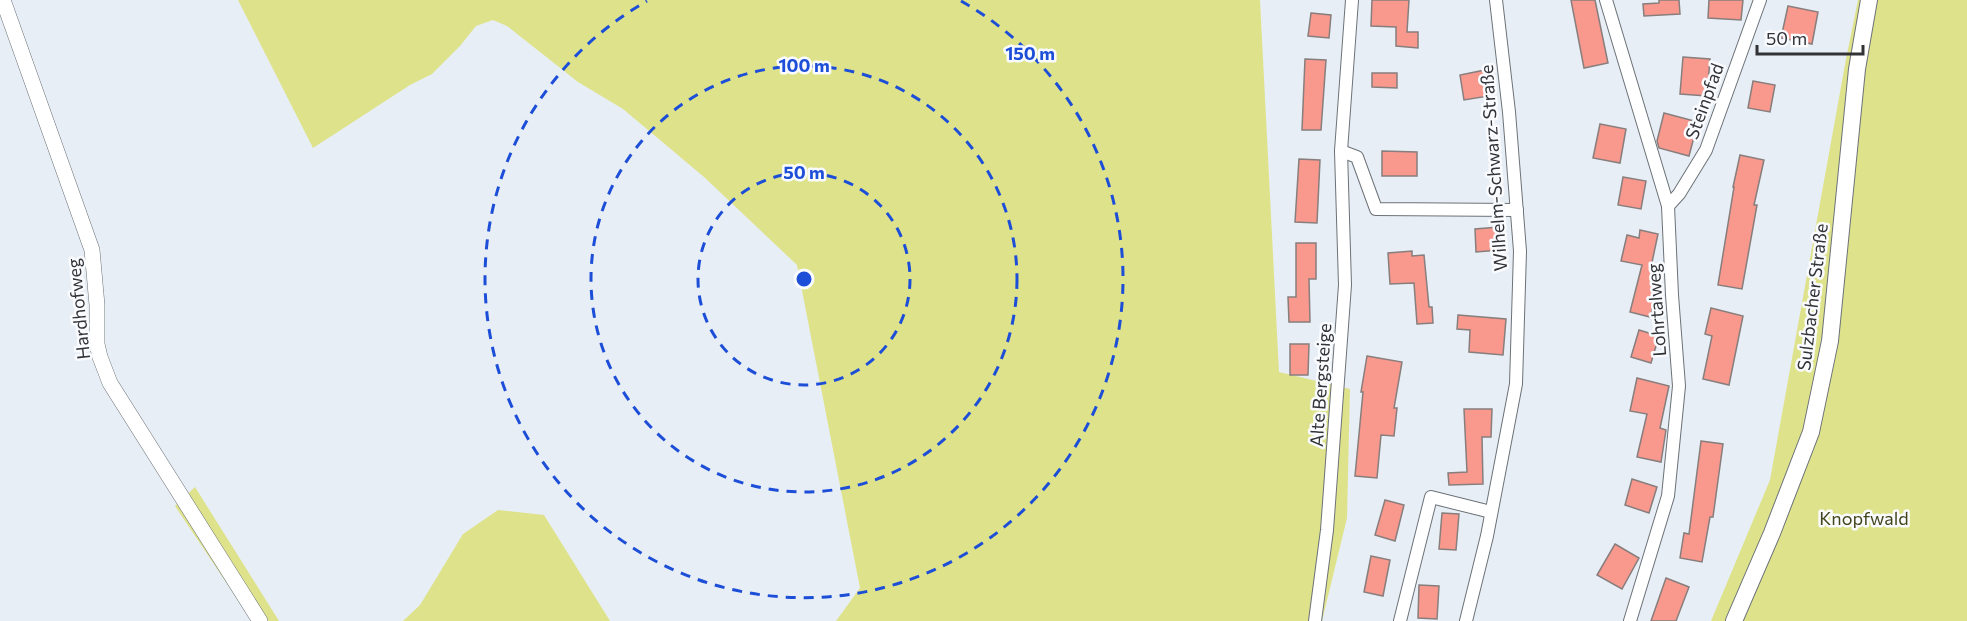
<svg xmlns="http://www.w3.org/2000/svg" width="1967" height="621" font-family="Commissioner,sans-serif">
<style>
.green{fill:#dee38b}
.building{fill:#f9988d;stroke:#877e7d;stroke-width:1.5}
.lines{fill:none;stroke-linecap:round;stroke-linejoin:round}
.minor-casing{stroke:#6c7277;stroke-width:14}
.tertiary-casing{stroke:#6c7277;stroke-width:16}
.secondary-casing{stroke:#6c7277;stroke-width:18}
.minor{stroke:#fff;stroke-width:12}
.tertiary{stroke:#fff;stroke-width:15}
.secondary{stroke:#fff;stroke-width:16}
.ring{fill:none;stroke:#1d4ed8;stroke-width:3;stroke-dasharray:10 8}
.labels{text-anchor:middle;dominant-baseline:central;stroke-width:5;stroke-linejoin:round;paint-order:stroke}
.street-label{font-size:18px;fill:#313336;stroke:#f9fbfe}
.park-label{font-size:18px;fill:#43441c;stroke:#f9fbfe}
.centre{fill:#1d4ed8;stroke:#f9fbfe;stroke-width:3}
.ring-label{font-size:18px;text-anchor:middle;font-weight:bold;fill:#1d4ed8;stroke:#f9fbfe;stroke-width:5;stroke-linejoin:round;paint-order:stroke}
</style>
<rect width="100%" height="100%" fill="#e8eef5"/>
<g class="green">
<polygon points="238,0 1260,0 1279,372 1350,389 1347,518 1322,621 836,621 860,588 797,265 704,177 623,109 578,82 507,26 493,20 476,26 460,46 432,74 410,85 313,148"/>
<polygon points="1858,0 1967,0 1967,621 1711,621 1770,480 1846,59"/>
<polygon points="195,487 279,621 252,621 175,506"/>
<polygon points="498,510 544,515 610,621 403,621 420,605 463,534"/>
</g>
<g class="building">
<polygon points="1372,0 1409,0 1407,32 1418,32 1418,48 1396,46 1396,27 1371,26"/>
<polygon points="1571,0 1595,0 1608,63 1584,68"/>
<polygon points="1659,0 1679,0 1680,14 1644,16 1643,4 1659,3"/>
<polygon points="1709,0 1743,0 1741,20 1708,18"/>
<polygon points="1788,6 1818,12 1812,44 1781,38"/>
<polygon points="1311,13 1331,15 1329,38 1308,36"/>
<polygon points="1683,57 1710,59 1707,96 1680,94"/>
<polygon points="1305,59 1326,60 1321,130 1302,130"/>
<polygon points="1485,70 1489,96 1464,100 1460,75"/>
<polygon points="1372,73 1397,73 1397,88 1372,87"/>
<polygon points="1753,81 1775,85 1770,112 1748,108"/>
<polygon points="1664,113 1698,122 1689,156 1659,148 1657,141"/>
<polygon points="1600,124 1626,129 1620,163 1593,158"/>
<polygon points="1382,151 1417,152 1417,176 1382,176"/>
<polygon points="1740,155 1764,160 1754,205 1757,205 1742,289 1718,285 1734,187 1733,187"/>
<polygon points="1299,159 1320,160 1317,223 1295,222"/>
<polygon points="1623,177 1646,181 1641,209 1618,205"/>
<polygon points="1499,227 1500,250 1476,252 1475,229"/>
<polygon points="1640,230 1658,234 1651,267 1657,268 1653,287 1658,288 1650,317 1630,312 1642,265 1621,261 1627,235 1639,238"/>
<polygon points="1296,243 1316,243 1316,279 1309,279 1310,322 1289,322 1288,297 1296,297"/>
<polygon points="1412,251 1412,256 1424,255 1429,307 1432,307 1433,323 1417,324 1414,283 1390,284 1388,253"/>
<polygon points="1711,308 1743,316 1729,385 1703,379 1712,336 1705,334"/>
<polygon points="1458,315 1506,319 1503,355 1469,352 1470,330 1457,329"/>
<polygon points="1639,330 1659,336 1651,363 1631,357"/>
<polygon points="1290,344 1309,344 1308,375 1290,375"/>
<polygon points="1367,356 1402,362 1394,408 1397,408 1394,436 1381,435 1377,478 1355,476 1363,392 1361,392"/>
<polygon points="1637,378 1669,386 1660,428 1666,430 1661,462 1637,457 1647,414 1630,411"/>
<polygon points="1464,409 1492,409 1491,437 1482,437 1483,484 1449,485 1448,473 1467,472"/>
<polygon points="1701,441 1723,444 1713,517 1710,517 1702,562 1680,558 1684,533 1689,534"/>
<polygon points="1632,479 1657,487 1649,513 1625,505"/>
<polygon points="1385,500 1404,505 1395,541 1375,535"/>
<polygon points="1442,513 1459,514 1456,550 1439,549"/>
<polygon points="1615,544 1639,558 1622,589 1597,575"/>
<polygon points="1371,556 1390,560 1383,596 1364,592"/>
<polygon points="1666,578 1689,587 1676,621 1651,621"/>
<polygon points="1419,585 1439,586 1437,619 1418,618"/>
</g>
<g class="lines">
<defs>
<g id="minor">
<polyline points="1606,0 1668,206 1672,295 1679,386 1668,496 1630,621"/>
<polyline points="1341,151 1357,157 1376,209 1517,210"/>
<polyline points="1668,206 1679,194 1706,150 1760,0"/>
<polyline points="1315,621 1327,530 1345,285 1341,151 1352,0"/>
<polyline points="1400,621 1431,497 1491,512"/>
<polyline points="1466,621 1487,536 1516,384 1520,251 1509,112 1496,0"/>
</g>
<polyline id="tertiary" points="3,0 92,250 97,305 97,344 100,357 110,383 260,621"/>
<polyline id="secondary" points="1734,621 1772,533 1811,432 1830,341 1857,69 1869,0"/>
</defs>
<use href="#minor" class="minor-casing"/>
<use href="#tertiary" class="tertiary-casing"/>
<use href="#secondary" class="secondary-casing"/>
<use href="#minor" class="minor"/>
<use href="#tertiary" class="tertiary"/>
<use href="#secondary" class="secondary"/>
</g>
<g class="ring">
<circle cx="804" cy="279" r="106"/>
<circle cx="804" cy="279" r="213"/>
<path d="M961 1A319 319 0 1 1 647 1"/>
</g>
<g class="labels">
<g class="street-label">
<text transform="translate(1704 101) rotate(-70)">Steinpfad</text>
<text transform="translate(1493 168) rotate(-94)">Wilhelm-Schwarz-Straße</text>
<text transform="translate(1812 297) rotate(-83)">Sulzbacher Straße</text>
<text transform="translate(78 309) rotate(-96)">Hardhofweg</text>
<text transform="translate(1656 310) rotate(-94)">Lohrtalweg</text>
<text transform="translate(1320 385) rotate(-86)">Alte Bergsteige</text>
</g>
<g class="park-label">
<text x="1864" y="518">Knopfwald</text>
</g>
</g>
<circle cx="804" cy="279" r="9" class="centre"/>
<g class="ring-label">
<text x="1030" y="60">150 m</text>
<text x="804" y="72">100 m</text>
<text x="804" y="179">50 m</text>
</g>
<path d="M1757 45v9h106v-9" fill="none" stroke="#313336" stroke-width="3"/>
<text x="1766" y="45" font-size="18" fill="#313336" stroke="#f9fbfe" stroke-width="4.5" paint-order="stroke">50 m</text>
</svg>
